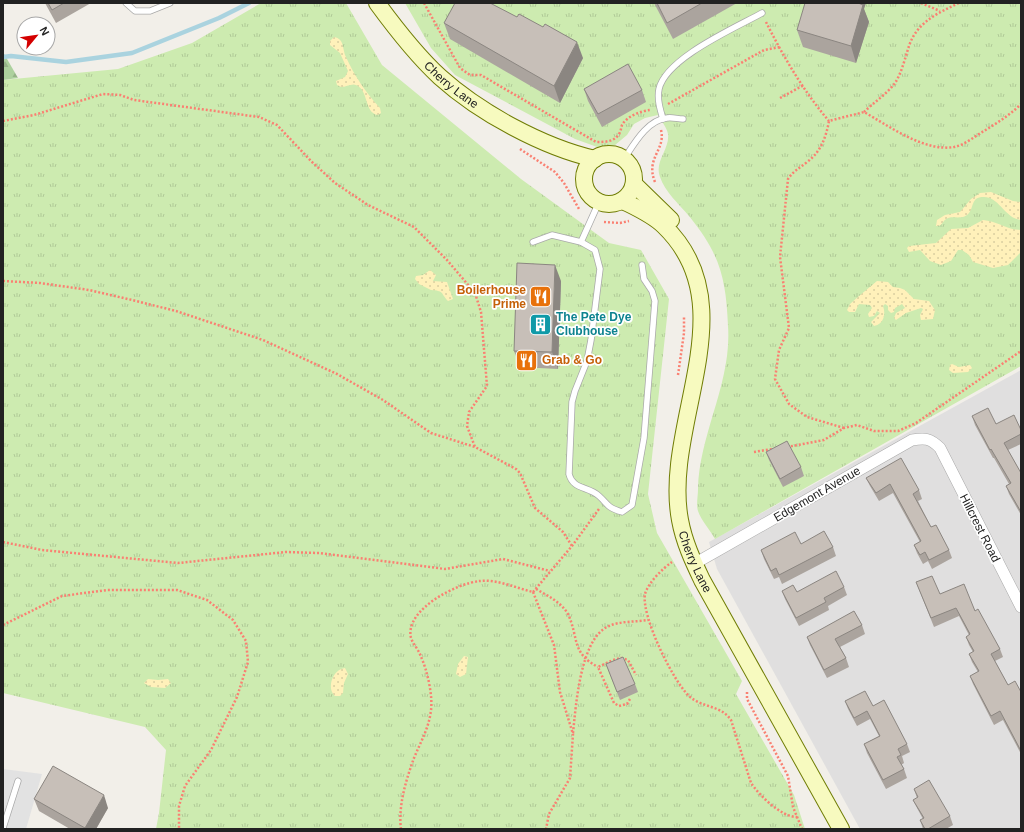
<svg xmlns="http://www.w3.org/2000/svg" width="1024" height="832" font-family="Arial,sans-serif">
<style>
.residential{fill:#e0dfdf}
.grass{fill:url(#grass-tufts)}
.forest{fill:url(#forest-firs)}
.sand{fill:url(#sand-dots)}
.parking{fill:#e2e2e2}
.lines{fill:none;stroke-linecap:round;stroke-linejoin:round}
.stream{stroke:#aad3df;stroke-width:4.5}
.lane-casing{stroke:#a9a9a9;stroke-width:7}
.street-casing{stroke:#a9a9a9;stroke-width:12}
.secondary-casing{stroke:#707d05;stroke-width:18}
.path{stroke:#fa8072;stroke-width:2.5;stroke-dasharray:2 2;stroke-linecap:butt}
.lane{stroke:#fff;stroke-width:5.5}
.street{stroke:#fff;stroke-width:11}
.secondary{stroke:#f7fabf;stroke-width:16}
.wall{fill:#aba49e}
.shaded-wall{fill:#8b8681}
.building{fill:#c7bfb8;stroke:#8b8681}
.labels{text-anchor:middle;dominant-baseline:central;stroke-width:3.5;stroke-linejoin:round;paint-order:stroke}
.street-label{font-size:12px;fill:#222;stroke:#fff}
.food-label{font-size:12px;font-weight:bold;fill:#c56008;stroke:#fff;text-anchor:end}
.culture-label{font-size:12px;font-weight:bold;fill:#0d838f;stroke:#fff;text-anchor:start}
</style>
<defs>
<pattern id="grass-tufts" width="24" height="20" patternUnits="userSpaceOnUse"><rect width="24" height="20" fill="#cdebb0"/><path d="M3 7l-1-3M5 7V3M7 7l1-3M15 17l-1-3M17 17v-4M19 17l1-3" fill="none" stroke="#b0c997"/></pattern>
<pattern id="forest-firs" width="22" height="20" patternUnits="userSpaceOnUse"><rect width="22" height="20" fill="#add19e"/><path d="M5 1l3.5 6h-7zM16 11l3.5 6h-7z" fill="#95b388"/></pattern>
<pattern id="sand-dots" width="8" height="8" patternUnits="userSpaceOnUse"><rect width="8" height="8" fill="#fff1ba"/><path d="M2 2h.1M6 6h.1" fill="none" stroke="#dacea0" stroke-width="1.8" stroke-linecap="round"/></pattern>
</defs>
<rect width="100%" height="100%" fill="#f2efe9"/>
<polygon class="residential" points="1021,370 1021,829 860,829 717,569 709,542"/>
<g class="grass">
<polygon points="261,3 346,3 382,65 521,179 609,243 641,250 669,299 648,494 657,533 742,681 736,694 794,795 805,829 156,829 159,813 166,750 145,727 3,693 3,80 118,69 192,43"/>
<path d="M405 3H1021V366L715 539C710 530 701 520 698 511 696 505 698 496 698 489 699 434 732 383 728 326 726 278 720 254 689 216 679 204 665 192 660 177 654 161 670 149 668 134 667 128 661 120 658 115L645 118 634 124 627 135 615 145 600 148 575 139 455 75 431 48Z"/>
</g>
<polygon class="forest" points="3,52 18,78 3,80"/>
<g class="sand">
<path d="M334 37C345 39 342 49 346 57 354 75 366 93 380 108L381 113 378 115C364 113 369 90 356 85 352 83 346 87 341 87L337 85 336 81 345 77 348 71 340 53 330 45V41Z"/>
<path d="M991 192 1013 201 1021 202V220C1004 218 999 195 982 197 971 198 974 207 969 213 964 220 955 216 948 218 942 220 943 227 936 226L937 220 945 215 960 212 971 199 980 193Z"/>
<path d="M983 220C997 221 1007 230 1021 230V252L1008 265 993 268 973 262 969 255 962 250H958L951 261 941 265 930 261 920 250 909 252 907 248 909 246 936 243 951 229 968 228Z"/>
<path d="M430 270 436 275 433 281 447 282 453 299 448 301C440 292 444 291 431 290L419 284 415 279 416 276 423 275Z"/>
<path d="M877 281 888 282 893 287 900 288 905 290 914 299 929 301 935 310 933 319 921 320 920 315 923 309 921 308 906 313 896 320 894 318 896 313 905 308 902 304 895 308 894 312 891 313 888 310V306L885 304 883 306C886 314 884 324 874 326L871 322 880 313 877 311 874 316 869 317 868 314 872 308 870 305 859 304 855 312H849L847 310 850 304 859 296Z"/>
<polygon points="952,364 959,367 970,365 972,368 968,372 953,373 949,370 950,365"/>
<polygon points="464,656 468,657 466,674 460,677 456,674 458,664"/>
<path d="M345 668 348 674 344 683 343 693 340 696H335C326 688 333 669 345 668Z"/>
<polygon points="148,679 158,680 168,679 171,683 165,688 151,687 144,683"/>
</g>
<polygon class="parking" points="3,769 42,774 26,829 3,829"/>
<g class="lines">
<polyline class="stream" points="3,57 11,56 66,62 132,53 219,18 249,3"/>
<defs>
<g id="lane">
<polyline points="126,3 135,11 150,11 170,3"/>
<path d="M663 119C660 109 657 99 659 89 666 58 735 28 762 13"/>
<path d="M624 159C634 144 647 120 667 118 672 117 678 119 683 119"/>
<path d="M533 242 552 235 581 242 595 250 600 269 591 340 587 361 575 391 572 402 569 474C573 490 588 486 599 496 609 505 606 507 622 512L632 505 644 438 655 301 652 291 644 279 642 265"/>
<polyline points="581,242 599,202"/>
<polyline points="3,828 18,781"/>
</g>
<path id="street" d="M694 564 912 440C925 438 930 438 940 448L1021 607"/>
<g id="secondary">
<path id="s1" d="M377 3C396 29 416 55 440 77 480 113 543 147 595 159"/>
<circle cx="609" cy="179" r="25"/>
<polyline points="634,184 671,220"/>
<path id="s2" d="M623 201C637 208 653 215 664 226 748 307 662 424 680 520 684 542 693 561 702 580L841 829"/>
</g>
</defs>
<use href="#lane" class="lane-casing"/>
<use href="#street" class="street-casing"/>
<use href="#secondary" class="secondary-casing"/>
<g class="path">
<path d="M424 3 460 68 470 75H481L596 142C605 142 614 142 619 134 621 131 621 128 622 125 627 116 641 111 650 110"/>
<polyline points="921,3 940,11"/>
<path d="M766 22C783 56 804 92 829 121"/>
<polyline points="780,98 804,85"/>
<polyline points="668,104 764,50 780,47"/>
<path d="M864 112C873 103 887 94 895 83 902 72 905 58 909 46 917 22 938 13 959 3"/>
<polyline points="3,121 34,115 103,94 120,95 134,100 259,117 277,125 312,162 335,183 368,205 414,227 447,260 475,293 481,312 487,386 469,412 467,426 475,447"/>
<polyline points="520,149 555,172 564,183 579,209"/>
<path d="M655 182C645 158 666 150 661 130"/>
<polyline points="604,222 620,223 629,221"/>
<polyline points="3,281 40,283 89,290 132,300 176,311 263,340 337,374 383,400 431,433 475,447 516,469 520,473 535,508 563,532 572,546"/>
<polyline points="678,375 684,333 684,317"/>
<path d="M844 428 807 417 789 404 775 379 779 350 789 328 780 257 788 179C793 171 800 168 807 162 821 152 826 137 829 121L864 112C889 126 924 152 954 147 965 145 975 136 984 131 997 123 1010 115 1021 104"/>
<polyline points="787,447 824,440 844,428 857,425 874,431 898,431 916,423 1021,351"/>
<polyline points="754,452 772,449"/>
<polyline points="3,542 42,550 178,563 286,552 319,553 445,569 503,559 550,571"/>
<path d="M672 562C663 568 648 583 645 594 641 616 673 681 689 696 702 708 721 705 731 720L751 783C759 795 781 817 797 817"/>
<path d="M536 589C548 596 561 602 568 614 579 638 571 653 598 667"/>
<polyline points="533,592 554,645 560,692 573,734 570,778 549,814 546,829"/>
<polyline points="533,592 572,546 599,509"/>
<polyline points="3,625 62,596 107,590 177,590 207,600 233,620 246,641 248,662 237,697 211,750 185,786 179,806 179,829"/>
<polyline points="747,692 747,699 788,776 793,807 802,829"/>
<polyline points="630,699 627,704 619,706 614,703 598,667 613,660 621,658 628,660 636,675"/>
<path d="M573 733C576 706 580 638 609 626 620 621 636 622 648 620"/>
<path d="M401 829C398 806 406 780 414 758 421 741 429 728 431 710 433 696 427 669 421 657 419 650 413 644 411 638 404 610 457 583 480 581 497 579 516 588 533 592"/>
</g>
<use href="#lane" class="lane"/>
<use href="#street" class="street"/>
<use href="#secondary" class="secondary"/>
</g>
<g class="wall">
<polygon points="45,3 91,3 56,23"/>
<polygon points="654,3 737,3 673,39"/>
<polygon points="864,9 869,22 856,63 803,47 797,30"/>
<polygon points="444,23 583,58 560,103 450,39"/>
<polygon points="584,89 642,90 646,102 602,127 588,101"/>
<polygon points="561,281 558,369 520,367 514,351"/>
<polygon points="972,416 996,424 1021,430 1021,444 1008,450 1021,473 1021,515 1009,494 1006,486 1009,484 994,458 993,458 975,425"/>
<polygon points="766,452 801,467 804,476 783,487 769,460"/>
<polygon points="866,478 919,490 922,499 918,501 931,527 949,550 952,558 932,569 928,561 923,564 917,553 914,545 920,542 893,493 879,501 870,486"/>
<polygon points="801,544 833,547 836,556 782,584 779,577 774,579 764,559 761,550"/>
<polygon points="916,582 975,611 1000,649 1003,657 995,661 1008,685 1021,692 1021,754 1003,720 994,725 973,684 970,676 978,672 972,662 969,654 973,652 969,645 966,637 969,635 959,616 934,627"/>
<polygon points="844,587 847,595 828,606 829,610 799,626 785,599 782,591 797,592"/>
<polygon points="862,625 865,634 840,647 846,658 849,667 827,678 810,645 807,637"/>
<polygon points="606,664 635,684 638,692 620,700"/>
<polygon points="845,701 873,706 907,744 910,752 902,756 904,763 901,765 904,769 907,778 886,789 867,753 864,744 879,736 870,719 857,726 848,709"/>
<polygon points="914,789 950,816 953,825 946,829 923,829 920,820 923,819 917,808 913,800 917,798"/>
<polygon points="34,799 108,808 96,829 70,829 39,811"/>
</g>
<g class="shaded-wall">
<polygon points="856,3 866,3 864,9 869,22 856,63 851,46"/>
<polygon points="577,42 583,58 560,103 554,86"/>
<polygon points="555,265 561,281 558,369 552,352"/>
<polygon points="104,795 108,808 96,829 85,829 85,828"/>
</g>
<g class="building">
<polygon points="48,3 64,3 52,10"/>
<polygon points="455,3 490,3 517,17 519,14 543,27 545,24 577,42 554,86 444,23"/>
<polygon points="657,3 702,3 667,23"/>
<polygon points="805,3 858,3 863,5 851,46 797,30"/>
<polygon points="628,64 642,90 598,114 584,89"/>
<polygon points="517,263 555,265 552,352 514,351"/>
<polygon points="988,408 996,424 1014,415 1021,430 1021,434 1004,443 1021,473 1021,512 1006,486 1011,483 991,449 990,450 972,416"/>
<polygon points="787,441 801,467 780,479 766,452"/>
<polygon points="901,458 919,490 913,494 931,527 936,525 949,550 929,560 925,552 920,555 914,545 921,541 890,484 876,493 866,478"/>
<polygon points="824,531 833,547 779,575 776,568 771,571 761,550 795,532 801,544"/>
<polygon points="836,571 844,587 824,598 826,602 796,618 782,591 793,585 797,592"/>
<polygon points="932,576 940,594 964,584 975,611 978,609 1000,649 991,654 1008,685 1015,681 1021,692 1021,751 1000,711 991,716 970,676 979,671 969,654 974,651 966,637 970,634 956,608 931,618 916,582"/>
<polygon points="854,611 862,625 835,639 846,658 824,670 807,637"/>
<polygon points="623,657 635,684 617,692 606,664"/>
<polygon points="865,691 873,706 884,700 907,744 898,749 901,755 897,757 904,769 883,780 864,744 880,736 867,711 854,718 845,701"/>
<polygon points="53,766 104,795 85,828 34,799"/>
<polygon points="929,780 950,816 928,829 925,829 920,820 924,818 913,800 918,797 914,789"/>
</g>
<defs>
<symbol id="restaurant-square" viewBox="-11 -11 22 22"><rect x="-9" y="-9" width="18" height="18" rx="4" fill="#e8710a" stroke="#fff"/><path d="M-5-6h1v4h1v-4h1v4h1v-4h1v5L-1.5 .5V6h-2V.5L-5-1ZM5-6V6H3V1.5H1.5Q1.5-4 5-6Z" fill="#fff"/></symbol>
<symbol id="building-square" viewBox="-11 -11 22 22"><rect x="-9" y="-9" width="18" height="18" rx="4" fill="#0f9aa8" stroke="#fff"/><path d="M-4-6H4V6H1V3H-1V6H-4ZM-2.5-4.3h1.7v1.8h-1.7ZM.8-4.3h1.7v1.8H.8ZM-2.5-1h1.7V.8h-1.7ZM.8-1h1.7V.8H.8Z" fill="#fff"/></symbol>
</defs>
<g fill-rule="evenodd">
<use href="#restaurant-square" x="528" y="284" width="25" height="25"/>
<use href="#building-square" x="528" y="312" width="25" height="25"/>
<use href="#restaurant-square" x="514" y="348" width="25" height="25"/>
</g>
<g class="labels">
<g class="street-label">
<text stroke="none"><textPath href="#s1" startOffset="111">Cherry Lane</textPath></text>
<text transform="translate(817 494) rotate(-30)">Edgemont Avenue</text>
<text transform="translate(980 528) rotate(63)">Hillcrest Road</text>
<text stroke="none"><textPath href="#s2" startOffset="399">Cherry Lane</textPath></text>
</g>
<g class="food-label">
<text x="526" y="290">Boilerhouse<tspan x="526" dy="14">Prime</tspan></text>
<text x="542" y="360" text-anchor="start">Grab &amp; Go</text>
</g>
<g class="culture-label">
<text x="556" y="317">The Pete Dye<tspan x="556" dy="14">Clubhouse</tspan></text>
</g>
</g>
<rect width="1024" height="832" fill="none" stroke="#222222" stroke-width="8"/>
<g transform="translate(36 36) rotate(61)"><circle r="19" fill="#ffffff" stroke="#a7a7a7"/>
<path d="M0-3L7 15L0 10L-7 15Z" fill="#d40000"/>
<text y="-6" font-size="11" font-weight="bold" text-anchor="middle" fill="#222222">N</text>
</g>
</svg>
